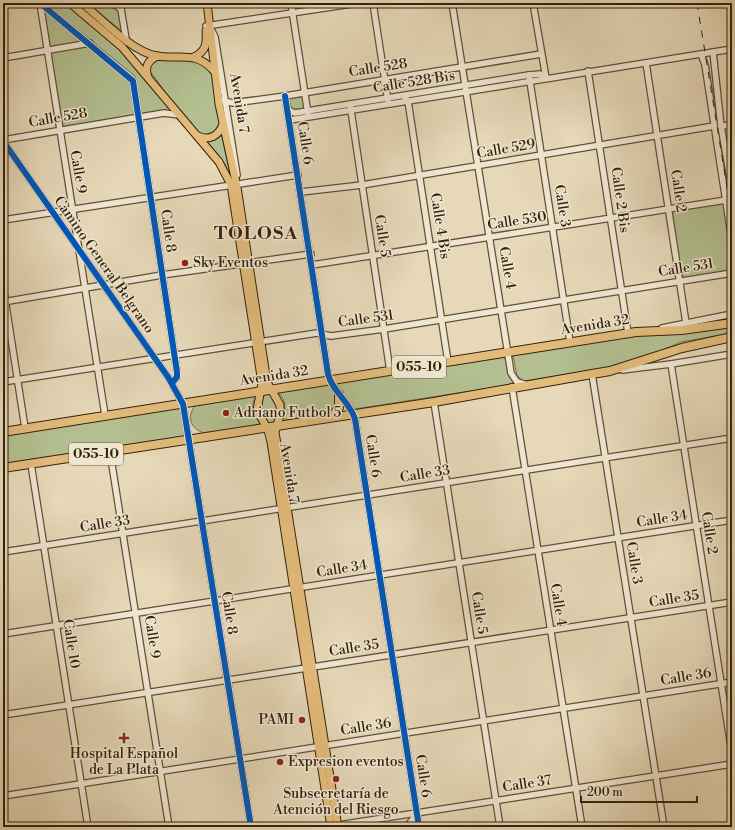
<svg xmlns="http://www.w3.org/2000/svg" width="735" height="830" font-family="'Libre Bodoni',serif">
<style>
.green{fill:#b3bf90;stroke:#74704d}
.lines{fill:none;stroke-linecap:round;stroke-linejoin:round}
.minor-casing{stroke:#605036;stroke-width:8}
.major-casing{stroke:#34220a;stroke-width:9}
.highway-casing{stroke:#34220a;stroke-width:10}
.minor{stroke:#efe6d1;stroke-width:5.5}
.major{stroke:#e3bc7c;stroke-width:7}
.highway{stroke:#e3bc7c;stroke-width:8}
.rail{stroke:#34220a;stroke-width:1;stroke-dasharray:7 7;stroke-linecap:butt}
.cycleway-casing{stroke:#efe6d1;stroke-width:8}
.cycleway{stroke:#0057b8;stroke-width:6}
.poi-dot{fill:#8f2418;stroke:#efe6d1;stroke-width:1.5}
.labels{text-anchor:middle;dominant-baseline:central;stroke-width:3;stroke-linejoin:round;paint-order:stroke}
.shield{fill:#efe6d1;stroke:#6c5d46;stroke-width:1}
.shield-label{font-size:13px;font-weight:bold;fill:#34220a}
.street-label{font-size:14px;fill:#34220a;stroke:#efe6d1}
.poi-label{font-size:14px;fill:#34220a;stroke:#efe6d1;text-anchor:start}
.district-label{font-size:18px;font-weight:bold;letter-spacing:1px;fill:#34220a;stroke:#efe6d1}
</style>
<rect width="100%" height="100%" fill="#e6d8b8"/>
<filter id="stains"><feTurbulence type="fractalNoise" baseFrequency=".005" numOctaves="4"/><feColorMatrix values="0 0 0 0 .2 0 0 0 0 .09 0 0 0 0 .02 0 0 0 .5 -.17"/></filter>
<radialGradient id="worn" r=".72"><stop offset=".6" stop-color="#630" stop-opacity="0"/><stop offset="1" stop-color="#630" stop-opacity=".3"/></radialGradient>
<g class="green">
<polygon points="45,3 66,3 116,44 168,104 167,108 165,111 141,114 135,76"/>
<polygon points="87,3 111,3 120,10 122,31"/>
<polygon points="43,8 82,39 81,42 51,48 48,46"/>
<polygon points="90,46 131,79 135,115 62,127 50,54 51,52"/>
<polygon points="158,59 196,60 212,71 220,125 215,133 201,136 170,99 150,71 151,63"/>
<polygon points="303,95 306,108 294,111 291,109 289,97"/>
<polygon points="221,132 231,179 225,164 205,140"/>
<polygon points="722,203 725,205 732,253 732,271 686,279 681,275 671,211"/>
<polygon points="732,325 732,333 681,342 631,364 524,381 517,376 513,355 639,333"/>
<polygon points="505,355 509,377 516,384 355,409 336,383"/>
<path d="M327 384 336 393 335 407 331 412 281 421C286 409 287 400 277 391Z"/>
<path d="M270 393C276 403 281 411 274 422L268 423 262 419 259 401 263 394Z"/>
<path d="M257 394C250 405 252 414 261 424L205 433C190 430 186 415 196 405Z"/>
<polygon points="181,406 185,436 3,464 3,434"/>
</g>
<g class="lines">
<defs>
<g id="minor">
<polyline points="40,3 133,81 177,372 177,377 172,383"/>
<polyline points="40,3 105,415"/>
<polyline points="113,3 121,9"/>
<polyline points="120,3 126,39"/>
<polyline points="291,3 308,114"/>
<polyline points="373,3 388,101"/>
<polyline points="452,3 511,373 517,382 527,385"/>
<polyline points="533,3 546,78"/>
<polyline points="206,26 358,3"/>
<polyline points="211,29 215,37 237,175"/>
<polyline points="713,52 721,126 732,189"/>
<polyline points="701,54 705,65 732,241"/>
<polyline points="3,58 90,43"/>
<polyline points="646,63 686,323"/>
<polyline points="588,71 628,333"/>
<polyline points="529,75 570,342"/>
<path d="M285 96 328 374C332 391 350 402 355 419L419 827"/>
<polyline points="404,96 408,101 448,362"/>
<polyline points="219,100 233,103 285,96 541,54"/>
<polyline points="350,104 390,371"/>
<polyline points="287,107 290,111 295,113 529,75 540,74 546,78"/>
<polyline points="290,120 732,49"/>
<polyline points="721,126 732,125"/>
<polyline points="3,140 164,113 179,115"/>
<polyline points="3,141 168,377 183,404 251,827"/>
<polyline points="301,192 362,185 714,126"/>
<polyline points="3,220 298,175"/>
<polyline points="312,265 726,200"/>
<polyline points="3,286 25,428"/>
<polyline points="3,302 162,275 311,254"/>
<polyline points="662,328 732,314"/>
<polyline points="671,364 732,753"/>
<polyline points="622,370 671,364 732,354"/>
<polyline points="592,374 664,827"/>
<polyline points="3,382 317,333 331,336 384,329 732,273"/>
<polyline points="512,387 582,827"/>
<polyline points="434,402 500,827"/>
<polyline points="110,452 169,827"/>
<polyline points="31,464 88,827"/>
<polyline points="3,552 732,438"/>
<polyline points="3,634 732,520"/>
<polyline points="3,715 732,602"/>
<polyline points="3,796 732,682"/>
<polyline points="3,814 5,827"/>
<polyline points="326,827 732,764"/>
<polyline points="407,827 417,813"/>
</g>
<g id="major">
<polyline points="70,3 122,47 219,162 231,185 262,383 257,410 268,430 271,442 331,827"/>
<path d="M82 3C102 19 132 52 157 56 180 60 196 50 214 71"/>
<polyline points="207,3 219,104 237,187 267,382 280,405 280,415 275,432 338,827"/>
<path d="M194 57C206 51 207 44 206 31"/>
<path d="M148 77C144 67 148 60 158 56"/>
<path d="M198 136C209 141 219 136 223 124"/>
</g>
<g id="highway">
<polyline points="331,417 339,408 339,394"/>
<polyline points="3,432 636,332 682,330 732,323"/>
<polyline points="3,468 434,402 592,374 610,371 682,348 732,337"/>
</g>
</defs>
<use href="#minor" class="minor-casing"/>
<use href="#major" class="major-casing"/>
<use href="#highway" class="highway-casing"/>
<use href="#minor" class="minor"/>
<use href="#major" class="major"/>
<use href="#highway" class="highway"/>
<polyline class="rail" points="697,3 732,218"/>
<defs>
<g id="cycleway">
<polyline points="40,3 133,81 177,372 177,377 172,383"/>
<path d="M285 96 328 374C332 391 350 402 355 419L419 827"/>
<polyline points="3,141 168,377 183,404 251,827"/>
</g>
</defs>
<use href="#cycleway" class="cycleway-casing"/>
<use href="#cycleway" class="cycleway"/>
</g>
<g class="poi-dot">
<circle cx="185" cy="263" r="4"/>
<circle cx="226" cy="413" r="4"/>
<circle cx="302" cy="720" r="4"/>
<path d="M122 732h4v4h4v4h-4v4h-4v-4h-4v-4h4z"/>
<circle cx="280" cy="762" r="4"/>
<circle cx="336" cy="779" r="4"/>
</g>
<g class="labels">
<g class="shield">
<rect x="392" y="356" width="54" height="22" rx="3"/>
<rect x="69" y="443" width="54" height="22" rx="3"/>
</g>
<g class="shield-label">
<text x="419" y="367">055-10</text>
<text x="96" y="454">055-10</text>
</g>
<g class="street-label">
<text transform="translate(378 68) rotate(-9)">Calle 528</text>
<text transform="translate(414 82) rotate(-9)">Calle 528 Bis</text>
<text transform="translate(239 103) rotate(81)">Avenida 7</text>
<text transform="translate(58 118) rotate(-10)">Calle 528</text>
<text transform="translate(305 143) rotate(81)">Calle 6</text>
<text transform="translate(506 149) rotate(-10)">Calle 529</text>
<text transform="translate(78 172) rotate(80)">Calle 9</text>
<text transform="translate(678 191) rotate(82)">Calle 2</text>
<text transform="translate(620 200) rotate(82)">Calle 2 Bis</text>
<text transform="translate(562 206) rotate(81)">Calle 3</text>
<text transform="translate(517 221) rotate(-9)">Calle 530</text>
<text transform="translate(440 226) rotate(81)">Calle 4 Bis</text>
<text transform="translate(168 231) rotate(82)">Calle 8</text>
<text transform="translate(382 236) rotate(81)">Calle 5</text>
<text transform="translate(104 265) rotate(55)">Camino General Belgrano</text>
<text transform="translate(507 268) rotate(80)">Calle 4</text>
<text transform="translate(686 268) rotate(-9)">Calle 531</text>
<text transform="translate(366 319) rotate(-8)">Calle 531</text>
<text transform="translate(595 325) rotate(-9)">Avenida 32</text>
<text transform="translate(274 376) rotate(-9)">Avenida 32</text>
<text transform="translate(373 456) rotate(81)">Calle 6</text>
<text transform="translate(289 473) rotate(81)">Avenida 7</text>
<text transform="translate(425 474) rotate(-9)">Calle 33</text>
<text transform="translate(662 519) rotate(-9)">Calle 34</text>
<text transform="translate(105 524) rotate(-9)">Calle 33</text>
<text transform="translate(709 533) rotate(81)">Calle 2</text>
<text transform="translate(634 563) rotate(81)">Calle 3</text>
<text transform="translate(342 569) rotate(-9)">Calle 34</text>
<text transform="translate(674 599) rotate(-9)">Calle 35</text>
<text transform="translate(558 605) rotate(81)">Calle 4</text>
<text transform="translate(229 613) rotate(81)">Calle 8</text>
<text transform="translate(479 613) rotate(81)">Calle 5</text>
<text transform="translate(152 637) rotate(81)">Calle 9</text>
<text transform="translate(71 644) rotate(81)">Calle 10</text>
<text transform="translate(354 648) rotate(-9)">Calle 35</text>
<text transform="translate(686 677) rotate(-9)">Calle 36</text>
<text transform="translate(366 727) rotate(-9)">Calle 36</text>
<text transform="translate(423 776) rotate(81)">Calle 6</text>
<text transform="translate(527 784) rotate(-9)">Calle 37</text>
</g>
<g class="poi-label">
<text x="193" y="263">Sky Eventos</text>
<text x="234" y="413">Adriano Futbol 5</text>
<text x="294" y="720" text-anchor="end">PAMI</text>
<text x="124" y="754" text-anchor="middle">Hospital Español<tspan x="124" dy="16">de La Plata</tspan></text>
<text x="288" y="762">Expresion eventos</text>
<text x="336" y="794" text-anchor="middle">Subsecretaría de<tspan x="336" dy="16">Atención del Riesgo</tspan></text>
</g>
<g class="district-label">
<text x="256" y="233">TOLOSA</text>
</g>
</g>
<rect width="735" height="830" fill="none" stroke="#e6d8b8" stroke-width="16"/>
<rect x="4" y="4" width="727" height="822" fill="none" stroke="#34220a" stroke-width="2"/>
<rect x="8" y="8" width="719" height="814" fill="none" stroke="#34220a"/>
<path d="M581 796v6h116v-6" fill="none" stroke="#34220a" stroke-width="2"/>
<text x="587" y="796" font-size="12" fill="#34220a" stroke="#efe6d1" stroke-width="3" paint-order="stroke">200 m</text>
<rect width="100%" height="100%" filter="url(#stains)"/>
<rect width="100%" height="100%" fill="url(#worn)"/>
</svg>
